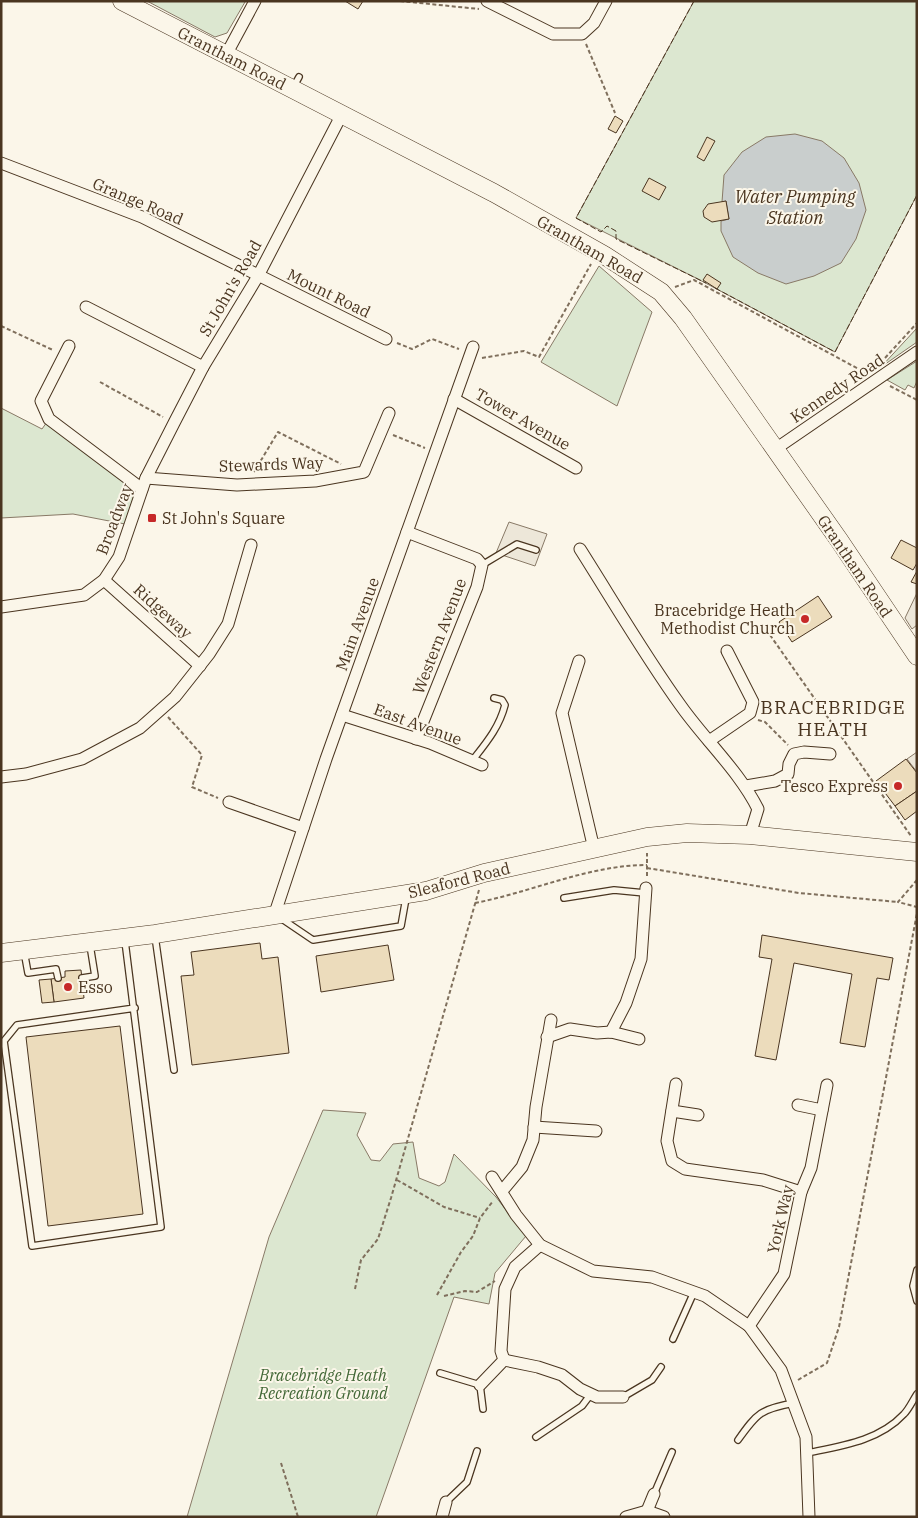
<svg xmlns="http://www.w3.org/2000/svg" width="918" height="1518" font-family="'IBM Plex Serif',serif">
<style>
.green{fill:#dce7d0;stroke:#887966;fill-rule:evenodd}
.parking{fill:#ede7d9;stroke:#887966}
.water{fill:#c9cecd;stroke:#887966}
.building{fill:#ecdcbc;stroke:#4a3520}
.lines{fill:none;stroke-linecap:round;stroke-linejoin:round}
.service-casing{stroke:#4a3520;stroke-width:8}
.minor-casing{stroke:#4a3520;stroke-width:13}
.primary-casing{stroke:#4a3520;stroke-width:19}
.path{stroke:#7f6f5c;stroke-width:2;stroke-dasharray:4 2.5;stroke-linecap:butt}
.service{stroke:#fbf6e9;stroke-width:5.5}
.minor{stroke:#fbf6e9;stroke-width:11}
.primary{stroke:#fbf6e9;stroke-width:18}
.fence{stroke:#4a3520;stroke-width:1;stroke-dasharray:6 2.5;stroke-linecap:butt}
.poi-dot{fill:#c62828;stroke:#fbf6e9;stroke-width:2}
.labels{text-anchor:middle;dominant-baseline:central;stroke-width:4;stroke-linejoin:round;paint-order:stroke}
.street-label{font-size:16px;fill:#4a3520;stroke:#fbf6e9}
.poi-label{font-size:16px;fill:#4a3520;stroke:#fbf6e9;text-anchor:start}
.park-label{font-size:16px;font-style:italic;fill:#436837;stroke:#fbf6e9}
.water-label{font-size:18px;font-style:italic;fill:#4a3520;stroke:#fbf6e9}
.quarter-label{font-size:19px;letter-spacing:1px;fill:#4a3520;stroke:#fbf6e9}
</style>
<rect width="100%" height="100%" fill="#fbf6e9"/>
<g class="green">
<polygon points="147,1 245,1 245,2 227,33 215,37"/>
<path d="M694 1H917V195L835 352 696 278 576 218ZM726 201 758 273 729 219Z"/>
<polygon points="599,266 652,312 617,406 541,362"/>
<polygon points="917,328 917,342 881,367"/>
<polygon points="917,361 917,381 914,388 908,385 905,390 887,380"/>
<polygon points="1,408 42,429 49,419 142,489 130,525 73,514 1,518"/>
<polygon points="323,1110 366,1113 357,1135 371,1160 380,1161 393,1144 413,1142 419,1178 439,1186 445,1182 454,1154 496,1197 526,1236 495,1273 489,1304 454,1297 376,1517 187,1517 269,1237"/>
</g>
<g class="parking">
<polygon points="509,522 547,534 535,566 496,553"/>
<polygon points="917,593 917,625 912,629 905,618"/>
<polygon points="917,752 917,772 907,759"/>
</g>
<polygon class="water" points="795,134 822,141 844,158 859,183 866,210 856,239 841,263 814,276 786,284 758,273 733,257 721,231 721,221 729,219 726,201 722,202 724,175 742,152 766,137"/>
<g class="building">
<polygon points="345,1 363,1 358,9"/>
<polygon points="615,116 623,121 616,133 608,129"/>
<polygon points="707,137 715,141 704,161 697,157"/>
<polygon points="649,178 666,187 659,200 642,191"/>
<polygon points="726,201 729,219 712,222 704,217 703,211 708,204"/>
<polygon points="707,274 721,283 717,289 703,280"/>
<polygon points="901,540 917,548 917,563 913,570 891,558"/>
<polygon points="917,571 917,584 911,582"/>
<polygon points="818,596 832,617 792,642 779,622"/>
<polygon points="906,759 917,773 917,791 895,806 876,781"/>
<polygon points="917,791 917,811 905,820 895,806"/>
<polygon points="762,935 893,958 889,980 877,978 865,1047 840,1043 852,974 794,963 776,1060 755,1056 772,959 759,957"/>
<polygon points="260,943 262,959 278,957 289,1053 192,1065 181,976 194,975 191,952"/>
<polygon points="388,945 394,980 321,992 316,956"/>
<polygon points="81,970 84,998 54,1002 51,979 65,977 65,971"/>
<polygon points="51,979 54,1002 42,1003 39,980"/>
<polygon points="120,1026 143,1214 48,1226 26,1037"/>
</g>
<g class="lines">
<defs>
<g id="service">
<polyline points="294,86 299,77"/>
<polyline points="482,565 517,544 536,550"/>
<path d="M472 761C486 743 499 728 505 705L502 700 494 698"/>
<polyline points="564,898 614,890 645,893"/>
<polyline points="282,919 313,940 401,926 406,898"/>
<polyline points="155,936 174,1070"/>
<polyline points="125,941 161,1227 32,1246 4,1041 17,1025 135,1008"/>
<polyline points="24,951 28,973 56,969 58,978"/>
<polyline points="82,978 95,976 90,945"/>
<polyline points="917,1270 913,1286 917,1301"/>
<polyline points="673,1339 694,1292"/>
<polyline points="440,1373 480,1385 483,1409"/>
<polyline points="623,1397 652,1380 661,1367"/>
<polyline points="536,1437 582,1406 591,1394"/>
<path d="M738 1440C757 1413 761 1409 794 1403"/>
<path d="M807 1453C841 1446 879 1441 904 1414 909 1409 913 1400 917 1394"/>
<polyline points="654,1494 672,1452"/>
<polyline points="446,1502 467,1482 477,1451"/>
</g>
<g id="minor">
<polyline points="487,1 553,34 582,34 594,23 606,1"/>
<polyline points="226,55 255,1"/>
<polyline points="1,163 142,217 386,339"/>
<polyline points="86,307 203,367"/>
<polyline points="69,346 41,401 49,419 142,489"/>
<polyline points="454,399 576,468"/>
<polyline points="774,450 917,352"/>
<polyline points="146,478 237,485 315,481 364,472 389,413"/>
<polyline points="407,532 477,559 482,565 477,587 416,739"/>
<path d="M580 549C613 601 645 656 681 706 705 740 739 771 758 809L750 835"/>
<polyline points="104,580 200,666"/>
<polyline points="1,607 84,595 104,580 119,557 146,478 174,423 203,367 258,276 342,114"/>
<polyline points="579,661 562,713 594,849"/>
<polyline points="342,715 430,743 482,765"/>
<polyline points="709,741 750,713 753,702 727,651"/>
<polyline points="1,777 26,774 82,759 140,728 175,697 209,654 228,624 251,545"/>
<polyline points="746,786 775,781 788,774 789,764 794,754 804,752 830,754"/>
<polyline points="229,802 303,828"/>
<polyline points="275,913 326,759 473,347"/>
<polyline points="611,1032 626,1003 641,959 646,888"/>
<polyline points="547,1037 570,1029 597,1033 611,1032 639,1039"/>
<polyline points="676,1084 667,1141 672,1161 685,1169 763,1180 801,1192"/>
<polyline points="798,1105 822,1110"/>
<polyline points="672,1111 698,1115"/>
<polyline points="534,1127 596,1131"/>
<polyline points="492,1177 516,1215 540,1245 593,1271 652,1277 705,1296 749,1326 781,1370 806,1437 809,1517"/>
<polyline points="502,1191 522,1167 533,1140 536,1107 551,1020"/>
<polyline points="749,1326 784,1274 801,1192 811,1168 827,1085"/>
<polyline points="504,1360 538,1367 562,1375 580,1389 597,1397 623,1397"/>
<polyline points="480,1385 504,1360 501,1351 505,1289 515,1267 540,1245"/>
<polyline points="647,1511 654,1494"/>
<polyline points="442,1517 446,1502"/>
<polyline points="626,1517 647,1511 664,1517"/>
</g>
<g id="primary">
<polyline points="122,1 494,193 604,255 661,292 683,318 839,540 917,656"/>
<polyline points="1,953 155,934 426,891 484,873 647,837 687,833 750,835 917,852"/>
</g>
</defs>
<use href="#service" class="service-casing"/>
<use href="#minor" class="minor-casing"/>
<use href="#primary" class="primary-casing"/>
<g class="path">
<polyline points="400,1 479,9"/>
<polyline points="586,44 615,113"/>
<polyline points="675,287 694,280 866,373"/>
<polyline points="1,326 53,350"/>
<polyline points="397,343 412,349 432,339 459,349"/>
<polyline points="482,358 524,351 539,357 591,264"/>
<polyline points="885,358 917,323"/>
<polyline points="100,382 163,417"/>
<polyline points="890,386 917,400"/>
<polyline points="393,435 425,448"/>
<polyline points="254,472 278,432 341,464"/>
<polyline points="770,635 911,836"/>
<polyline points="168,717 202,755 192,787 218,798"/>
<polyline points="758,720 765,722 788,745"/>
<polyline points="647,868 799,893 898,902"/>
<polyline points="647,876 647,853"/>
<polyline points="917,880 898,902 917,907"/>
<path d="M475 903C532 892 589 865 647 865"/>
<polyline points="397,1180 444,1207 480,1218"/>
<polyline points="355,1289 361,1260 378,1239 391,1198 479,890"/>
<polyline points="437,1295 461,1252 473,1236 480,1218 493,1201"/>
<polyline points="444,1296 465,1291 477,1292 495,1281"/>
<polyline points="798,1380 827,1363 839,1327 917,913"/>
<polyline points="281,1463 298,1517"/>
</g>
<use href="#service" class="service"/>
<use href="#minor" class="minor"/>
<use href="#primary" class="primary"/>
<g class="fence">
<polyline points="694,1 576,218 601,232 607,226 616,231 616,239 706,283"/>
<polyline points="715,288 835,352 917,195"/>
</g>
</g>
<g class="poi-dot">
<rect x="147" y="513" width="10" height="10" rx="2.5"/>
<circle cx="805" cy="619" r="5"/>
<circle cx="898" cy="786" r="5"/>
<circle cx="68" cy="987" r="5"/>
</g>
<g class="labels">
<g class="street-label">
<text transform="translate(232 58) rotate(27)">Grantham Road</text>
<text transform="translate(138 201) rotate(23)">Grange Road</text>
<text transform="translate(590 249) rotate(30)">Grantham Road</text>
<text transform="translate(230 288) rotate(-60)">St John's Road</text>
<text transform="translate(329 293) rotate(26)">Mount Road</text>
<text transform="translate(837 388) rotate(-34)">Kennedy Road</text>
<text transform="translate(523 419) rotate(30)">Tower Avenue</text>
<text transform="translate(271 464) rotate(-2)">Stewards Way</text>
<text transform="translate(114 519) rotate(-69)">Broadway</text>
<text transform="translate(855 566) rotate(56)">Grantham Road</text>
<text transform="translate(163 611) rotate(42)">Ridgeway</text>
<text transform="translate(357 624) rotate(-70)">Main Avenue</text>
<text transform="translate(439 636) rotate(-69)">Western Avenue</text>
<text transform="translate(418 724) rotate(20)">East Avenue</text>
<text transform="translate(459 880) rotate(-14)">Sleaford Road</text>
<text transform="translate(780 1219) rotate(-77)">York Way</text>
</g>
<g class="poi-label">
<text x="162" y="518">St John's Square</text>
<text x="795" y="610" text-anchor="end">Bracebridge Heath<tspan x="795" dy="18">Methodist Church</tspan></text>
<text x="888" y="786" text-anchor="end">Tesco Express</text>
<text x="78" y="987">Esso</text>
</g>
<g class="park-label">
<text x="323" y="1375">Bracebridge Heath<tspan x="323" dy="18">Recreation Ground</tspan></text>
</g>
<g class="water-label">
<text x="795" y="196">Water Pumping<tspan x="795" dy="21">Station</tspan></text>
</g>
<g class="quarter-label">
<text x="833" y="707">BRACEBRIDGE<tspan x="833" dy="22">HEATH</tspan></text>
</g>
</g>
<rect width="918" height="1518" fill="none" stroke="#4a3520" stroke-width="5"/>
</svg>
